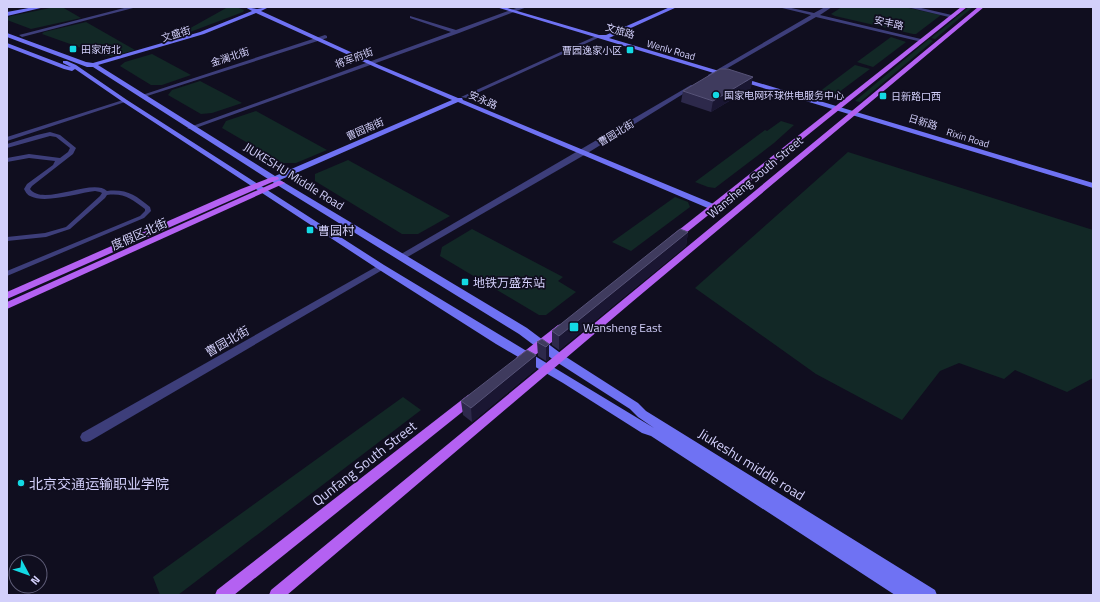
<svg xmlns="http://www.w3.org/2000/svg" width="1100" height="602" font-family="'Titillium Web','Noto Sans SC',sans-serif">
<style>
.green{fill:#122826}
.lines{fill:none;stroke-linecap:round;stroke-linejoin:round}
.minor{fill:#3d3e7a;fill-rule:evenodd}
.tertiary{fill:#3d3e7a;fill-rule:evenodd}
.secondary{fill:#6f72f3;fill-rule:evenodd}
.primary{fill:#b461f2;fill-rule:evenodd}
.wall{fill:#2d294b}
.shaded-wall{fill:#1a1632}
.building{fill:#3f3b5e;stroke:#565277}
.poi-dot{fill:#13d9e4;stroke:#100e1f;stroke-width:1.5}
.labels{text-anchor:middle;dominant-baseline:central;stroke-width:3.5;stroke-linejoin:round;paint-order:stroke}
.far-street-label{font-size:10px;fill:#d3d0fb;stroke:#100e1f}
.far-poi-label{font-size:10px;fill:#d3d0fb;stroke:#100e1f;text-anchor:start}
.street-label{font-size:12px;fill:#d3d0fb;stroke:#100e1f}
.poi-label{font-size:12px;fill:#d3d0fb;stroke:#100e1f;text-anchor:start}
.near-street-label{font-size:14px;fill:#d3d0fb;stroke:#100e1f}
.near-poi-label{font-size:14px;fill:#d3d0fb;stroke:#100e1f;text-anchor:start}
</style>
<rect width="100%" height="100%" fill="#100e1f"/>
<g class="green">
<polygon points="55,7 62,7 81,18 31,29 7,20 7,18 11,16"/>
<polygon points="228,7 236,7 244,10 243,12 169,40"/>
<polygon points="842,7 904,7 941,15 916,34 913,34 835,16 831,14"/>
<polygon points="969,7 973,7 935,39 931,38"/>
<polygon points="86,22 135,50 114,56 104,56 42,34 44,32"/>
<polygon points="891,37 906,42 873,67 857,62"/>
<polygon points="929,39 933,41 860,102 855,101"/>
<polygon points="152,54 191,75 162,85 151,85 120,66 125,62"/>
<polygon points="855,65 870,69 831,98 825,98 815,95"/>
<polygon points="200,81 242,103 212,113 201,114 168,95 172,90"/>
<polygon points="256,111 327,150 296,163 282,163 222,128 226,121"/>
<polygon points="781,121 794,125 774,143 715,188 708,187 695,182 765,130 767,131"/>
<polygon points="848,152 1093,230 1093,378 1067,392 1015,370 1004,379 959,363 940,371 902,420 816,374 695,288"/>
<polygon points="348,160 450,216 418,234 402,234 315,181 315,174"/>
<polygon points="675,197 688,202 690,207 631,251 612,242"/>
<polygon points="472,229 563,277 558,281 576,292 546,315 539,315 440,256 442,247"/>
<polygon points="403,397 421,410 178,595 160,595 153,577"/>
</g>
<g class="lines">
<g class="minor">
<polygon points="596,36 600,37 466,98 461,97"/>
<path d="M50 132 60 135 76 148 73 154 32 186 30 189C43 207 93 177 107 191 127 189 135 195 150 207L151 211 144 218 7 276V271L140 216 145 211V209C131 199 125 193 107 195L105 198 70 229 46 237 7 241V237L45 233 66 227 100 196 102 193 100 192 95 191C78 193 45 204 30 196 27 195 25 191 24 189L27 184 53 165 55 161 29 158 7 162V158L29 154 60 158 68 152 70 148 56 137 50 136 7 148V144L37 135Z"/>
</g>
<g class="tertiary">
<polygon points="128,7 137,7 22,37 19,35"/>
<polygon points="519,7 527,7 459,33 193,129 189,129 187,128 451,32 410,18 410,16 456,30"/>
<polygon points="778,7 787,7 814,13 825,7 832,7 820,15 925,40 922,42 816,17 712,77 708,77 708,75 811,15"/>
<polygon points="907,7 917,7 956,16 953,18"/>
<polygon points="325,35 327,36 327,38 144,97 139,96"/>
<polygon points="691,85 696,86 586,154 404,259 398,259 396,257"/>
<polygon points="123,100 128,101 7,141 7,137"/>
<polygon points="381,264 386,267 384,269 90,441 86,442 82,441 80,437 82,433"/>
</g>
<g class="secondary">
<polygon points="34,7 45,7 7,16 7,12"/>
<path d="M245 7 257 9 269 7 261 11 379 65 458 98H462L463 100 716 205 717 207 716 209H710L458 102 280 180 527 328 563 355 638 403 646 411 935 590 937 595H895L651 436 642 433 563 383 496 344 378 269 123 102 75 69 72 71 64 69 7 47V43L67 66 71 67 63 63V61H67L76 65 127 100 384 265 654 428 638 417 630 409 555 361 519 334 282 188 93 67H87L7 37V33L86 62 93 63 200 32 252 11ZM256 13 375 67 452 100 275 176 98 65 204 34Z"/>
<polygon points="496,7 504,7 599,35 606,35 670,7 677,7 609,38 1093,183 1093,188"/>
</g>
<g class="primary">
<polygon points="961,7 967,7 676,241 670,241 669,239 670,237"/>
<polygon points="978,7 984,7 632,302 287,595 269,595 271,590"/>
<polygon points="272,177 278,177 279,179 7,299 7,292 241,189"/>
<polygon points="278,181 281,181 285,183 7,309 7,302"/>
<polygon points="562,324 566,325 567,328 566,331 525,363 517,363 515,360 517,357 558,325"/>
<polygon points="472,394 476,395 478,398 476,401 234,595 215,595 217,590 468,395"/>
</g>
</g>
<g class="wall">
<polygon points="751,88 711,112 681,102 683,91"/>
<polygon points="688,232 686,246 559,350 552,345 552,331"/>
<polygon points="537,342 549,344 549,359 546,361 538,356"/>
<polygon points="536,355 536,369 472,422 463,415 461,401"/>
</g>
<g class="shaded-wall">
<polygon points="753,77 751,88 711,112 713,101"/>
<polygon points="688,232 686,246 559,350 559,336"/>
<polygon points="549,344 549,359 546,361 546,347"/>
<polygon points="536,355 536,369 472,422 471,408"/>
</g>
<g class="building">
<polygon points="720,69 728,69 753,77 713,101 683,91"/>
<polygon points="680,229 688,232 559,336 552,331"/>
<polygon points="542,339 549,344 546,347 537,342"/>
<polygon points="527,350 536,355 471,408 461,401"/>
</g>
<g class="poi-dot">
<rect x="69" y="45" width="8" height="8" rx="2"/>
<rect x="626" y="46" width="8" height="8" rx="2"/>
<circle cx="716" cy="95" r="4"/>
<rect x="879" y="92" width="8" height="8" rx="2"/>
<rect x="306" y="226" width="8" height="8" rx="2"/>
<rect x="461" y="278" width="8" height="8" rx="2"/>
<rect x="569" y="322" width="10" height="10" rx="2"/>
<circle cx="21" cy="483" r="4"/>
</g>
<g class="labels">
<g class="far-street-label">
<text transform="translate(889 23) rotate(13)">安丰路</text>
<text transform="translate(620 31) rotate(17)">文旅路</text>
<text transform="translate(176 34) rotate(-17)">文盛街</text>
<text transform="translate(671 50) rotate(16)">Wenlv Road</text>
<text transform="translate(230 57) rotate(-18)">金澜北街</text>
<text transform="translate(354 58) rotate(-20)">将军府街</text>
<text transform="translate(483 100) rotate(23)">安永路</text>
<text transform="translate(923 122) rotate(17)">日新路</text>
<text transform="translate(365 129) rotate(-24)">曹园南街</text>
<text transform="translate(616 133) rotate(-31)">曹园北街</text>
<text transform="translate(968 138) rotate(17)">Rixin Road</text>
</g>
<g class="far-poi-label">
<text x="81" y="49">田家府北</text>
<text x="622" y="50" text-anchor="end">曹园逸家小区</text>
<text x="724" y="95">国家电网环球供电服务中心</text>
<text x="891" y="96">日新路口西</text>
</g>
<g class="street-label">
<text transform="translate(294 176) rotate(32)">JIUKESHU Middle Road</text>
<text transform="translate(755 177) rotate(-40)">Wansheng South Street</text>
<text transform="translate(139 234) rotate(-24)">度假区北街</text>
<text transform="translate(227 341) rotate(-30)">曹园北街</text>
</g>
<g class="poi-label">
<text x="318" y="230">曹园村</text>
<text x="473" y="282">地铁万盛东站</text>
<text x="583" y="327">Wansheng East</text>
</g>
<g class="near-street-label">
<text transform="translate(364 463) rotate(-38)">Qunfang South Street</text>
<text transform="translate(752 464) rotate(32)">Jiukeshu middle road</text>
</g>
<g class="near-poi-label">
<text x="29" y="483">北京交通运输职业学院</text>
</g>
</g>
<rect width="1100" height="602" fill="none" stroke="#d3d0fb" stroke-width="16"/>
<g transform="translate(28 574) rotate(131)"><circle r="19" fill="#100e1f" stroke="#5e5c77"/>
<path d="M0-3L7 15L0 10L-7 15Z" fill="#13d9e4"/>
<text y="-6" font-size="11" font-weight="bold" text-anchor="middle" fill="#d3d0fb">N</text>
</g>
</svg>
